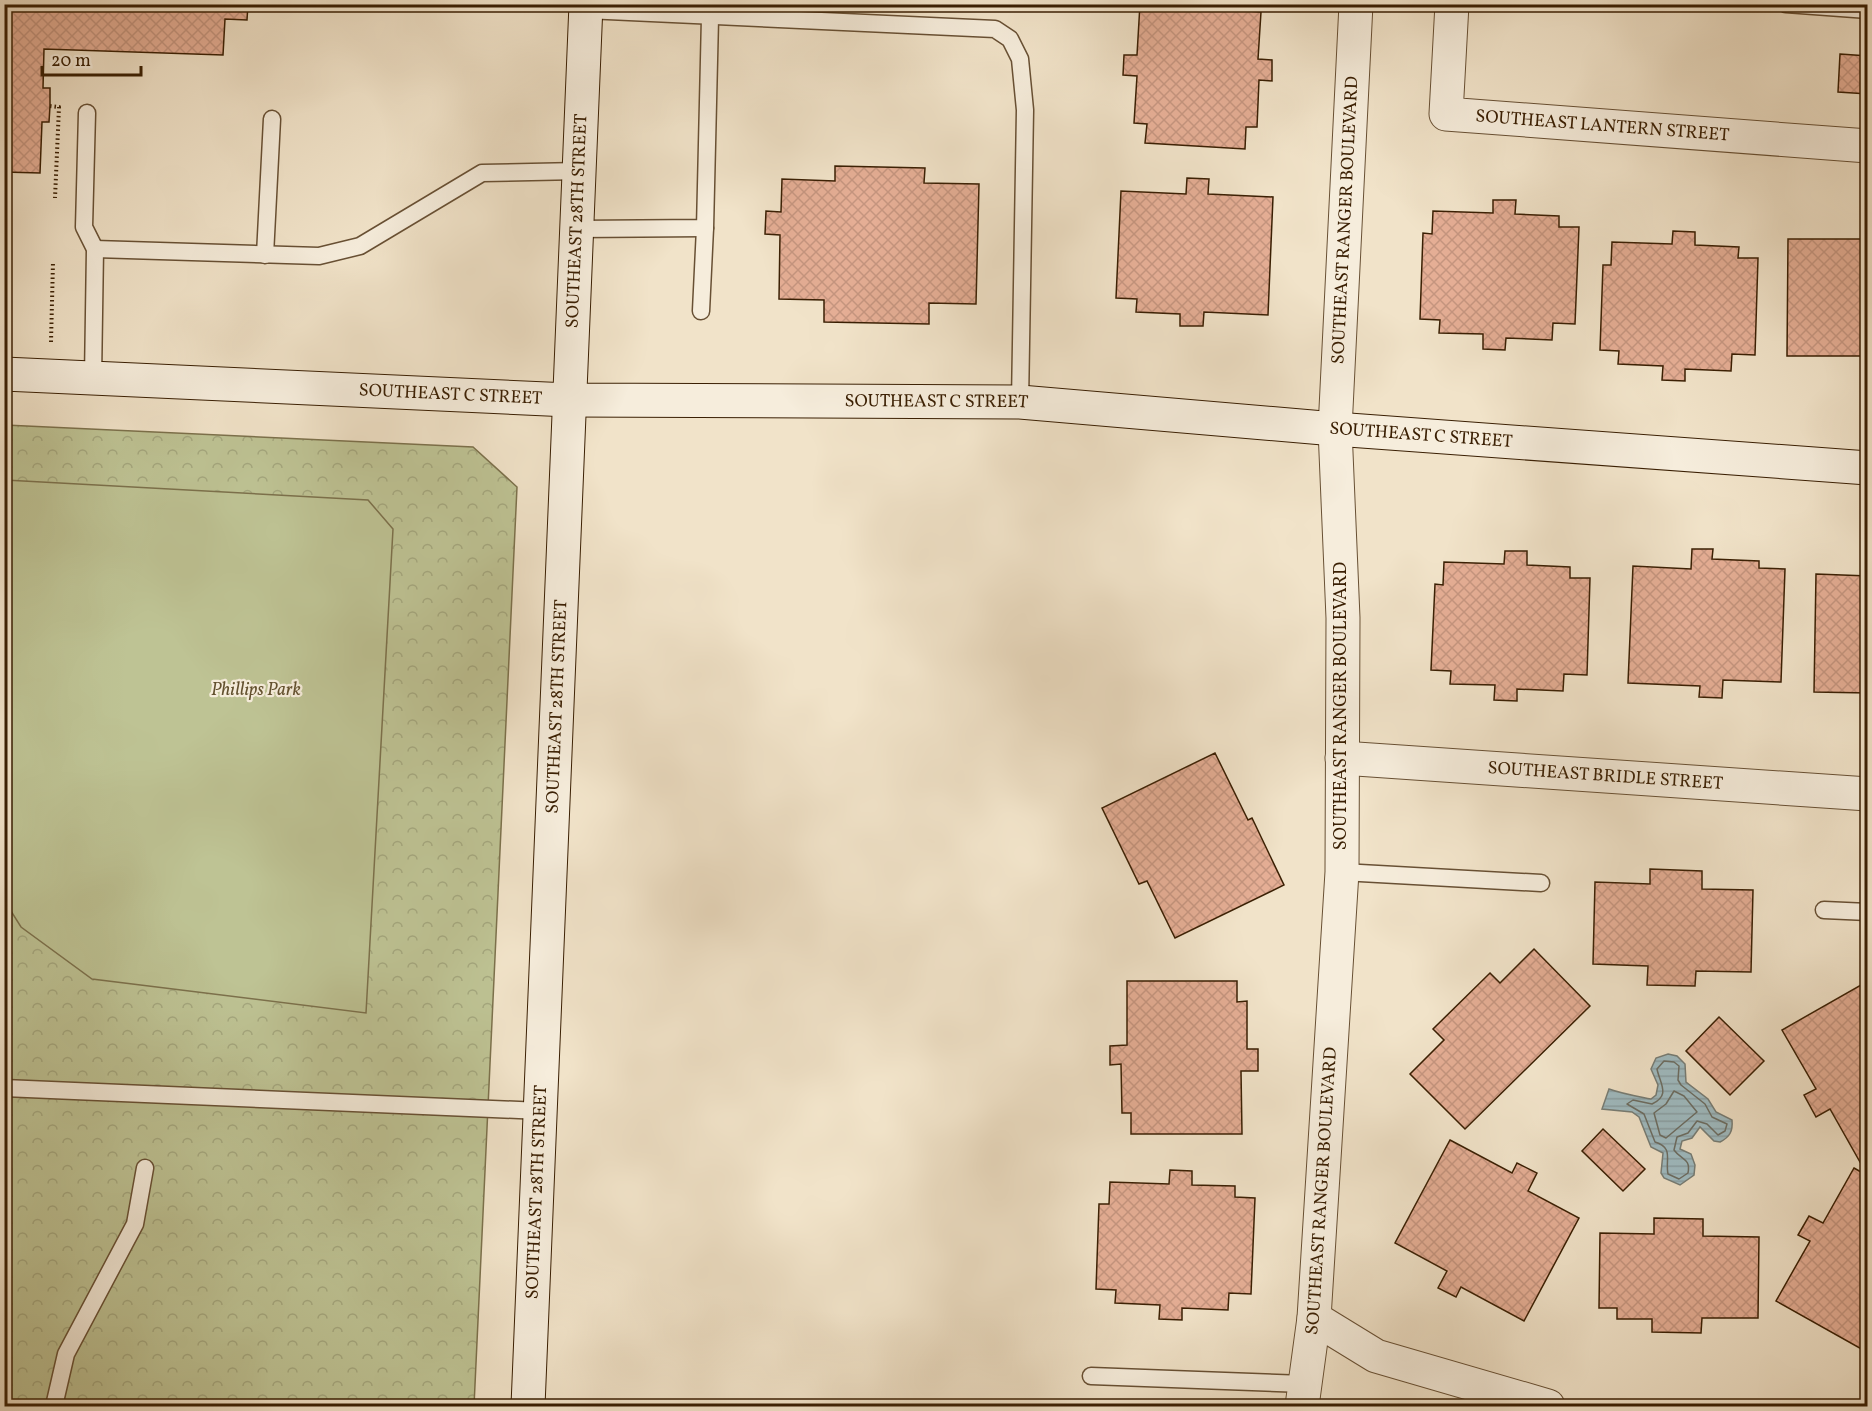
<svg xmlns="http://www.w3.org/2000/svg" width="1872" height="1411" font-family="Vollkorn,serif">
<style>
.park{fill:url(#park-crowns);stroke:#7c714c;stroke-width:1.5}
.garden{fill:#bec394;stroke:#7c714c;stroke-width:1.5}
.water{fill:url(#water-rules);stroke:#777d75;stroke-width:1.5}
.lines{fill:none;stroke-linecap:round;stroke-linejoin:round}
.shore{stroke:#6c6d62;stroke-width:1.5}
.building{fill:url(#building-cross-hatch);stroke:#3a1f03;stroke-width:1.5}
.lane-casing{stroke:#685034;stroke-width:19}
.street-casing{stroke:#685034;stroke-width:35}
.secondary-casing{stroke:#3a1f03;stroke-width:35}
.path{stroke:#3a1f03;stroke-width:4;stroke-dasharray:1.5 3;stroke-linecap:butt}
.lane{stroke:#f6eddc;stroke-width:16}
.street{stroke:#f6eddc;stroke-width:33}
.secondary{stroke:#f6eddc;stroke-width:33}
.labels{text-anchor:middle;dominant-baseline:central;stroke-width:4.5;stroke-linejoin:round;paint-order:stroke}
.street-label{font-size:18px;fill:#3a1f03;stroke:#f6eddc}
.park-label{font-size:18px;font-style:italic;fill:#62502e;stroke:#f6eddc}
</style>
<defs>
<pattern id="park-crowns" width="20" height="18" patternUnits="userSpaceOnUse" patternTransform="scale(1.5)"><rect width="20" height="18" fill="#bec394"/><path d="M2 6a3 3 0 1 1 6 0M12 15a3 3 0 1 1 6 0" fill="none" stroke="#a4a77e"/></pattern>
<pattern id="water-rules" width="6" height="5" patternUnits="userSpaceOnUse" patternTransform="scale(1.5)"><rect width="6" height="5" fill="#9fbbc1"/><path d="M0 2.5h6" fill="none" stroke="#8aa0a4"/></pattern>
<pattern id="building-cross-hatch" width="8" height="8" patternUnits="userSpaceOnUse" patternTransform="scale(1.5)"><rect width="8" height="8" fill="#e5ae95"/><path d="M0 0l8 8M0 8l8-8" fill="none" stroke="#c5957f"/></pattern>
</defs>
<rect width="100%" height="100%" fill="#f1e3c9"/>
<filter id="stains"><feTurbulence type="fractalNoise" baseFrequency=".00333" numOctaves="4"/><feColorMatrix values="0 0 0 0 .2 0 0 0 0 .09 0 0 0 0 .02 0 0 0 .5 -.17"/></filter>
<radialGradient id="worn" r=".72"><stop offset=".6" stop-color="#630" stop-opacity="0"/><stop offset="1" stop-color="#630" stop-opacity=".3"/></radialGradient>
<polygon class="park" points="5,425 473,447 517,487 474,1406 5,1406"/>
<polygon class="garden" points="5,480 368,500 393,529 366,1013 92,979 21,927 4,900"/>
<path class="water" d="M1668 1054 1677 1056 1685 1064 1686 1082 1708 1099 1716 1112 1732 1120C1733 1131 1730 1137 1720 1142L1714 1141 1700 1127 1692 1138 1682 1141 1680 1149 1691 1154 1695 1165 1694 1175 1680 1185 1664 1178 1661 1173 1663 1153 1651 1147 1639 1117 1632 1112 1602 1109 1609 1089C1623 1094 1636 1096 1651 1099L1656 1095 1658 1085 1651 1069 1656 1058Z"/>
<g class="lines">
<g class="shore">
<path d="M1664 1061 1674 1062 1679 1066 1678 1080 1681 1085 1705 1104 1712 1117 1727 1124 1725 1131 1718 1135 1707 1124 1697 1121 1688 1133 1677 1137 1674 1150C1681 1160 1691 1158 1688 1173L1679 1179 1668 1174C1665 1159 1674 1148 1655 1142L1644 1114 1627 1104 1633 1100 1652 1104C1671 1095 1660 1084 1657 1069Z"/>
<polygon points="1674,1091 1684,1096 1697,1112 1666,1138 1660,1135 1654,1113 1666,1104"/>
</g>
</g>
<g class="building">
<polygon points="4,4 248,4 247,20 225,19 223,55 44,49 43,88 50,88 50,106 49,122 42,122 40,173 4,172"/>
<polygon points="1140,4 1249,4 1249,11 1261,12 1258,59 1272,60 1272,81 1259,80 1257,127 1246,127 1245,149 1145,143 1147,124 1134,123 1137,76 1123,75 1124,55 1137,55"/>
<polygon points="1840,54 1868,56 1868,94 1838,92"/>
<polygon points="835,166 925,168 924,183 979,184 976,304 929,303 929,324 824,322 824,300 779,299 780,235 765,234 766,211 781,212 782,179 835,181"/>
<polygon points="1187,178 1209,179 1208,194 1273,197 1268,315 1204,312 1203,326 1180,326 1180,314 1136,312 1137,299 1116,298 1121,191 1186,194"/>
<polygon points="1493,200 1516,200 1515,214 1559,216 1559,227 1579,227 1575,324 1553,323 1552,340 1506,338 1505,350 1483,349 1483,334 1439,333 1440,320 1420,319 1423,233 1432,234 1433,211 1493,213"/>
<polygon points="1673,231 1695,232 1695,245 1739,247 1738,258 1758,258 1755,355 1732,354 1731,371 1685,369 1685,381 1662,380 1663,366 1618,364 1619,351 1600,350 1603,265 1611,265 1612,242 1672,244"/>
<polygon points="1788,239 1868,239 1868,378 1867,356 1787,356"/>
<polygon points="1692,549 1713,549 1712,559 1759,561 1759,568 1785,569 1781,682 1723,680 1722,698 1699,697 1700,686 1628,683 1633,566 1691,569"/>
<polygon points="1505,551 1527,551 1527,565 1570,567 1570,578 1590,578 1587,675 1564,674 1563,691 1517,689 1517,701 1494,700 1495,685 1450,684 1451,671 1431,670 1435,584 1443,585 1444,562 1504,564"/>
<polygon points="1816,574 1868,576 1868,693 1814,692"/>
<polygon points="1215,753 1248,820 1252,818 1284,885 1175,938 1147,881 1139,884 1102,808"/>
<polygon points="1650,869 1702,871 1702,889 1753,890 1751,972 1696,971 1695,986 1647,985 1648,966 1593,964 1595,882 1650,884"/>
<polygon points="1534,949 1590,1006 1465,1129 1410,1074 1444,1040 1433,1029 1490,973 1500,983"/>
<polygon points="1127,981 1237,981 1237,1002 1247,1001 1247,1049 1258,1049 1258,1071 1241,1071 1242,1134 1131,1134 1131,1113 1122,1113 1121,1064 1110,1065 1110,1046 1127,1045"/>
<polygon points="1868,981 1868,1158 1860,1162 1830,1109 1816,1117 1804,1095 1816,1089 1782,1030"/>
<polygon points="1719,1017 1764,1061 1730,1095 1686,1051"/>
<polygon points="1603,1129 1645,1169 1623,1191 1582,1151"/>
<polygon points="1450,1140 1512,1173 1517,1163 1537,1173 1528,1191 1579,1218 1524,1321 1461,1287 1456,1297 1438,1288 1447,1271 1395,1243"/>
<polygon points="1854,1168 1868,1176 1868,1347 1865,1351 1776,1301 1810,1241 1798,1235 1809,1216 1823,1223"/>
<polygon points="1170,1170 1192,1171 1192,1185 1235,1186 1235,1197 1255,1198 1251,1294 1229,1293 1228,1310 1182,1308 1182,1320 1159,1319 1160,1305 1115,1303 1116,1290 1096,1289 1099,1204 1109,1204 1110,1182 1169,1184"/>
<polygon points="1654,1218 1703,1219 1703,1236 1759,1237 1758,1318 1702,1318 1701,1333 1652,1332 1652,1319 1617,1319 1617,1308 1599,1308 1600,1233 1654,1234"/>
</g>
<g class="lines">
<defs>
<g id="lane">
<polyline points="1786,4 1868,10"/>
<polyline points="586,10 995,29 1010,39 1020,59 1025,110 1020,402"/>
<polyline points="87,113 84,227 95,249 93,378"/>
<polyline points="576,229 705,228 710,18"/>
<polyline points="95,249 319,256 360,246 482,173 579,171"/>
<polyline points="265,255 272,119"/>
<polyline points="701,311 705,228"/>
<polyline points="1342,872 1541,883"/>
<polyline points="1824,910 1868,912"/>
<polyline points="4,1088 541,1111"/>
<polyline points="1091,1376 1304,1384"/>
<polyline points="54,1406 66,1354 135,1224 145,1168"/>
</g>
<g id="street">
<path id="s1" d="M1452 4 1446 114 1868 146"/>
<path id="s2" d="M1342 758 1868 794"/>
<polyline points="1314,1318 1376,1356 1548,1406"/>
<path id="s3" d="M1302 1406 1314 1318 1342 872 1343 618 1335 429 1356 4"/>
</g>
<g id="secondary">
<path id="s4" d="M4 374 569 400 1020 402 1335 429 1868 468"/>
<path id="s5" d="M528 1406 586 4"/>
</g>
</defs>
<use href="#lane" class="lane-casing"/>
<use href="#street" class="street-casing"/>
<use href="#secondary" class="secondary-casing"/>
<g class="path">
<polyline points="50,106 59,107 55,198"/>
<polyline points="51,342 53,262"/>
</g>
<use href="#lane" class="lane"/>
<use href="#street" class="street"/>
<use href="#secondary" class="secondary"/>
</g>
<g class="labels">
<g class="street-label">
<text stroke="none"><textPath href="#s1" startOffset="267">SOUTHEAST LANTERN STREET</textPath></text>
<text stroke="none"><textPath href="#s5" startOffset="1186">SOUTHEAST 28TH STREET</textPath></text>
<text stroke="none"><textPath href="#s3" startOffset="1188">SOUTHEAST RANGER BOULEVARD</textPath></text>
<text stroke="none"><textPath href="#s4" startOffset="447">SOUTHEAST C STREET</textPath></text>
<text stroke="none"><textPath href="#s4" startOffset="933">SOUTHEAST C STREET</textPath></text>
<text stroke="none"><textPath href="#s4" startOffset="1419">SOUTHEAST C STREET</textPath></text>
<text stroke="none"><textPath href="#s5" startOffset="700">SOUTHEAST 28TH STREET</textPath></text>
<text transform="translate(1341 706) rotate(-90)">SOUTHEAST RANGER BOULEVARD</text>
<text stroke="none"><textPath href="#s2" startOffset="264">SOUTHEAST BRIDLE STREET</textPath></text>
<text stroke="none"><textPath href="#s5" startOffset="214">SOUTHEAST 28TH STREET</textPath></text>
<text stroke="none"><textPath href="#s3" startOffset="216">SOUTHEAST RANGER BOULEVARD</textPath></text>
</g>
<g class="park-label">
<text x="256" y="690">Phillips Park</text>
</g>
</g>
<rect width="1872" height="1411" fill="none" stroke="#f1e3c9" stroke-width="24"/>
<rect x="6" y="6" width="1860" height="1399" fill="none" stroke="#3a1f03" stroke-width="3"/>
<rect x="12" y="12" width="1848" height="1387" fill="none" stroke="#3a1f03" stroke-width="1.5"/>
<path d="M42 66v9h99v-9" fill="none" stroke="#3a1f03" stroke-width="3"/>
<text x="51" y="66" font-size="18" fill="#3a1f03" stroke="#f6eddc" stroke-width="4.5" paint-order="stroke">20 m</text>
<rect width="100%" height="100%" filter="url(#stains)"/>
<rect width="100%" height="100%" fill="url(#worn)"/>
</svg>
